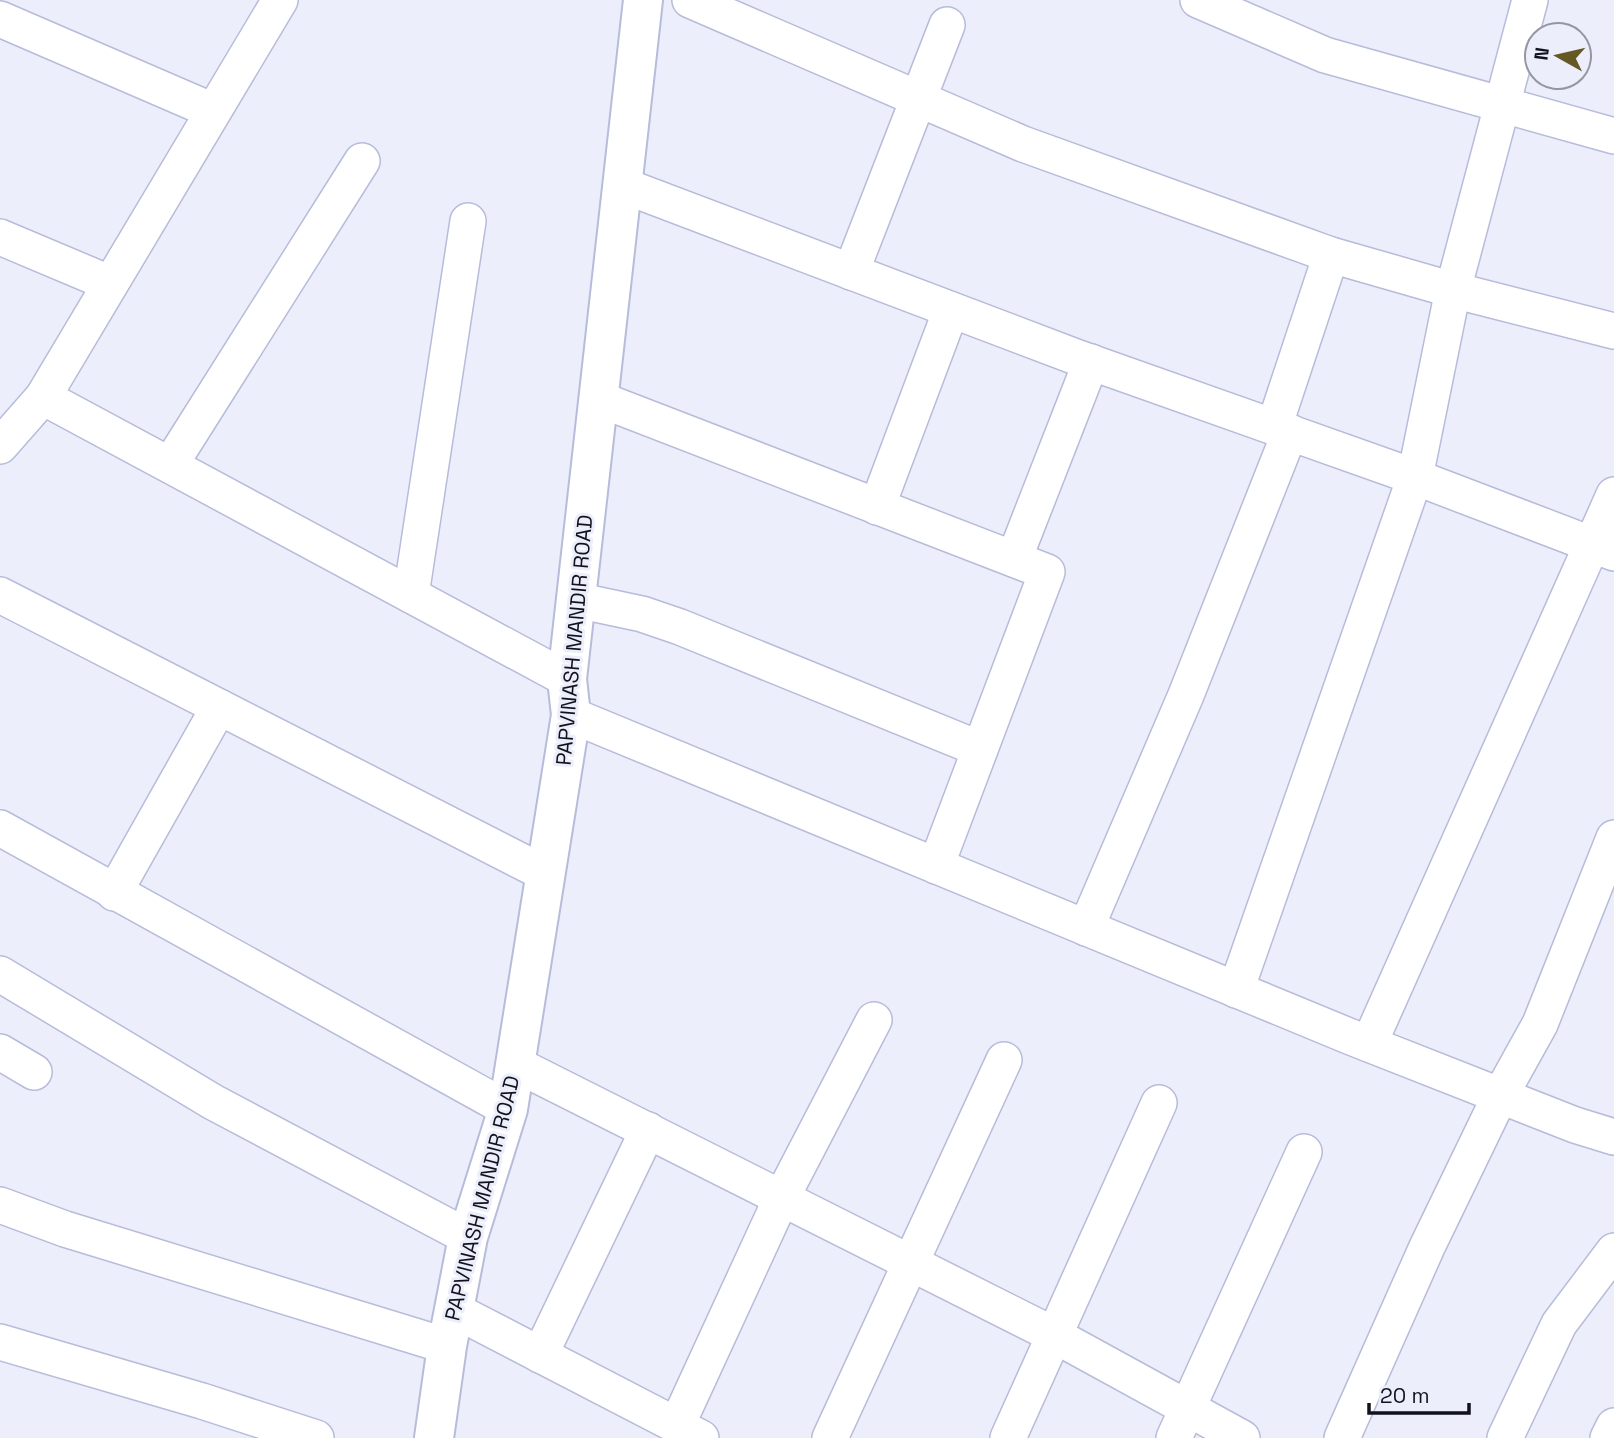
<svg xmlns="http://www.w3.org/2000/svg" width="1614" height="1438" font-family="'Space Grotesk',sans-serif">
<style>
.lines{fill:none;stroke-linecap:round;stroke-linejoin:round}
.minor-casing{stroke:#b6bcda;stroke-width:38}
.tertiary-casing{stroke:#b6bcda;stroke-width:42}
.minor{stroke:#fff;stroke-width:35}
.tertiary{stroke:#fff;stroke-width:38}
.labels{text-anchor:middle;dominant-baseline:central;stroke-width:6;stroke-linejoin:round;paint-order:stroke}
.street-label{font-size:21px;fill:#10121c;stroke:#eceffb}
</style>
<rect width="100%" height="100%" fill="#eceffb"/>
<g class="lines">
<defs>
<g id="minor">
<polyline points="690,0 1023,144 1331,255 1453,290 1614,331"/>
<polyline points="1198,0 1325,55 1614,136"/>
<polyline points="0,19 213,111"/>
<polyline points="622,185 1076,357 1415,477 1614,553"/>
<polyline points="0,237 109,283"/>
<polyline points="851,272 947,25"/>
<polyline points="43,397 567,679"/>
<polyline points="599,399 1047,572 936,866"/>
<polyline points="1274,427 1331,255"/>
<polyline points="0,446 43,397 280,0"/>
<polyline points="170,465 362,161"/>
<polyline points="877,507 951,310"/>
<polyline points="1014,559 1091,362"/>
<polyline points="0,595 546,874"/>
<polyline points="411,595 468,221"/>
<polyline points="576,600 642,614 680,627 980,749"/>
<polyline points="571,715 1351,1037 1575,1125 1614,1137"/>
<polyline points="0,828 508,1109"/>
<polyline points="114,893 219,707"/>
<polyline points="1086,928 1186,695 1290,432"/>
<polyline points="0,974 213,1102 468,1237"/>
<polyline points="1236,990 1415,477 1453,290 1530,0"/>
<polyline points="1369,1044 1614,495"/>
<polyline points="0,1052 34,1072"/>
<polyline points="515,1064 1054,1335 1242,1438"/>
<polyline points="0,1205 65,1229 447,1346"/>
<polyline points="454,1310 701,1438"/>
<polyline points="0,1342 202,1401 316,1438"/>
<polyline points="540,1355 648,1130"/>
<polyline points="677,1425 782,1197 874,1020"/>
<polyline points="830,1438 1004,1060"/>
<polyline points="1008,1438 1159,1103"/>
<polyline points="1174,1438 1304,1152"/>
<polyline points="1342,1438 1427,1247 1500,1096 1540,1024 1614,838"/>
<polyline points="1505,1438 1559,1324 1614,1251"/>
<polyline points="1608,1438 1614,1426"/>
</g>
<polyline id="tertiary" points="434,1438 447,1346 468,1237 508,1109 571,715 567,679 643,0"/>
</defs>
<use href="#minor" class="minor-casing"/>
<use href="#tertiary" class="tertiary-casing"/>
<use href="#minor" class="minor"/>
<use href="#tertiary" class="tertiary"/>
</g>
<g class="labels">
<g class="street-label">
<text transform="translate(574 640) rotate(-85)">PAPVINASH MANDIR ROAD</text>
<text transform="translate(482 1198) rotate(-76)">PAPVINASH MANDIR ROAD</text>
</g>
</g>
<g transform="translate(1558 56) rotate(278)"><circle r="33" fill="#eceffb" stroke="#9497a2" stroke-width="2"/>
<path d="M0-5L12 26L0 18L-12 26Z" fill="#645825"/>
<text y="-10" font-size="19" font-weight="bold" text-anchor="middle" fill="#10121c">N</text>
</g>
<path d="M1369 1403v10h100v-10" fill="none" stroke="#10121c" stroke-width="3.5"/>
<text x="1380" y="1403" font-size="21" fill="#10121c" stroke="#eceffb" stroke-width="5" paint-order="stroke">20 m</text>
</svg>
